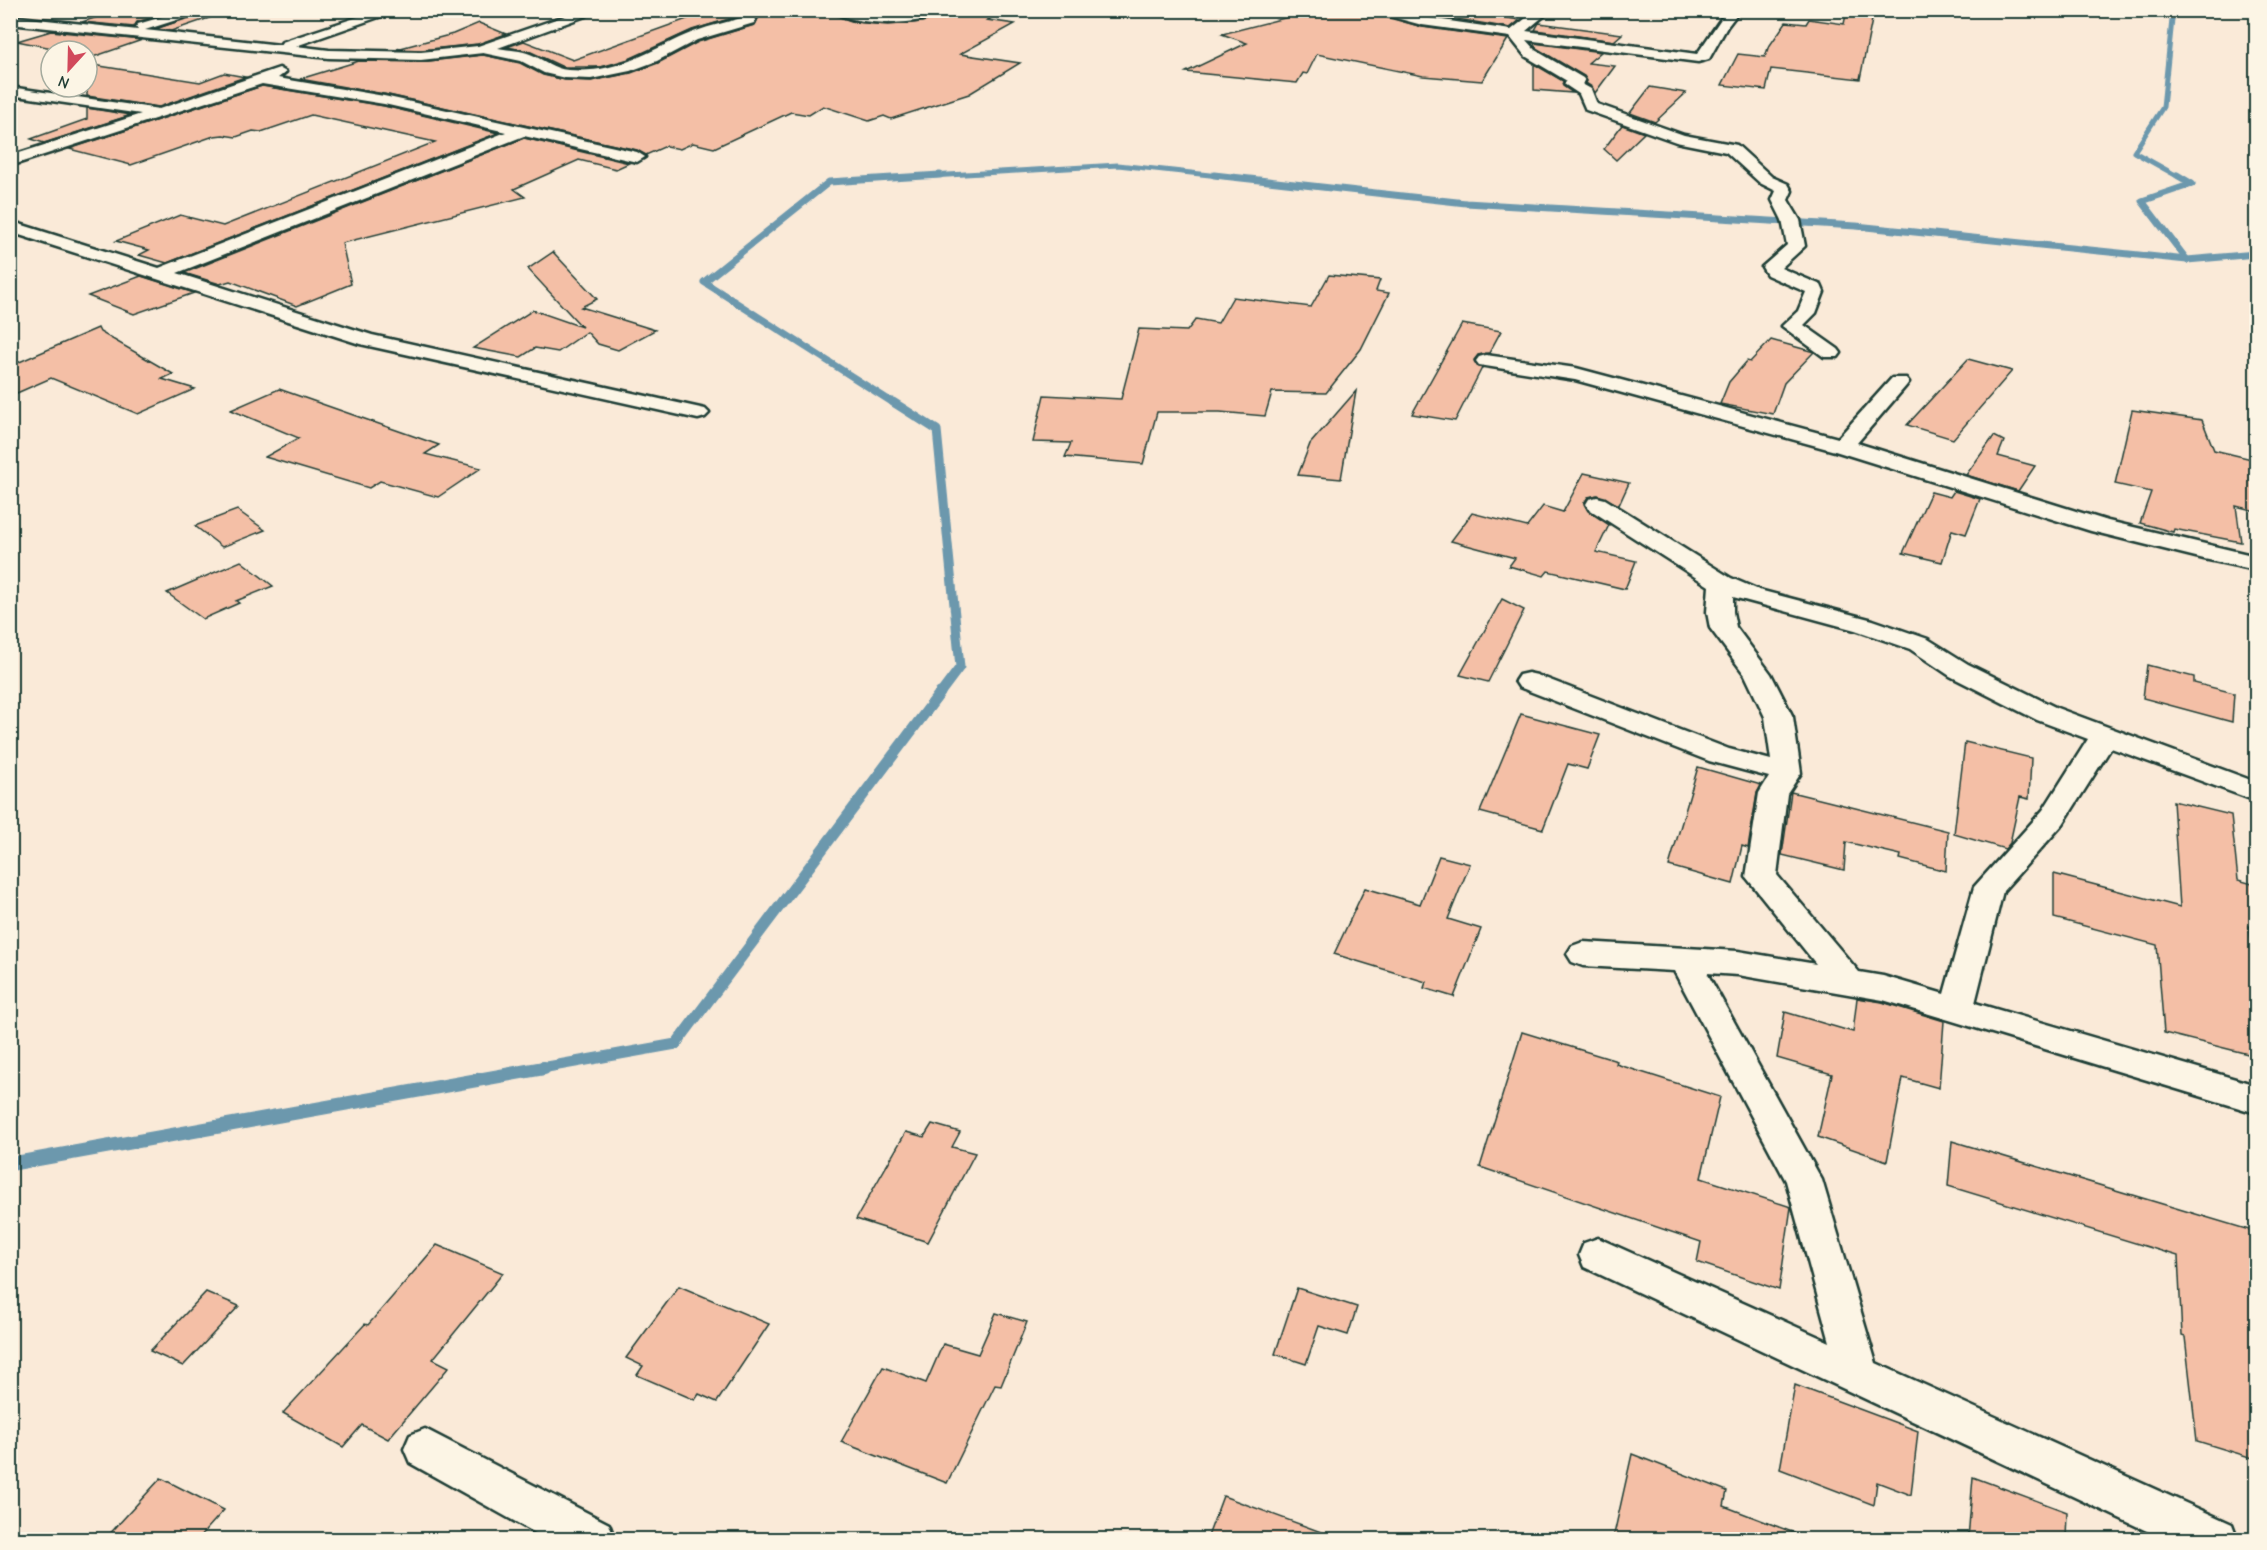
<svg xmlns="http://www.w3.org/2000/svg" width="2267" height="1550" font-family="'Comic Neue',sans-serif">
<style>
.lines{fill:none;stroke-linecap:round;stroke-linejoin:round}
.stream-far4{stroke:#6c98ad;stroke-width:5}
.stream-far3{stroke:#6c98ad;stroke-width:7}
.stream-far2{stroke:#6c98ad;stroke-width:9}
.stream-far1{stroke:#6c98ad;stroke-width:11}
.stream{stroke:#6c98ad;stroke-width:14}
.building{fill:#f4bfa6;stroke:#1f3d34;stroke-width:1.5}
.street-casing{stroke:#1f3d34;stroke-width:5}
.street{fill:#fcf5e5;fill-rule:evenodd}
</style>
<rect width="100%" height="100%" fill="#faead8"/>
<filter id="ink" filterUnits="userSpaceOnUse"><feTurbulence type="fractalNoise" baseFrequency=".0167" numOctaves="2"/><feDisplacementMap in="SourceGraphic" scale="12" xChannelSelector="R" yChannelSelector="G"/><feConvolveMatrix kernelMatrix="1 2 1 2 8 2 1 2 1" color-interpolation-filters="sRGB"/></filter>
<g filter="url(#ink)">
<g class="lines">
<g class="stream-far4">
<polyline points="2173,10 2163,107 2134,152 2179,177"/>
<polyline points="914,177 1118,165 1228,177"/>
</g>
<g class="stream-far3">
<polyline points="1214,175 1466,203 1856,226 2187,260 2256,254"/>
<polyline points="2177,175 2192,184 2142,201 2187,260"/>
<polyline points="895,404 704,282 829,182 940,175"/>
</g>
<polyline class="stream-far2" points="893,402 937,430 960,667 939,695"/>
<polyline class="stream-far1" points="536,1069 676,1044 940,693"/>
<polyline class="stream" points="10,1164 544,1068"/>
</g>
<g class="building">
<polygon points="119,10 176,10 137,22 134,27 82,22"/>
<polygon points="210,10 214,10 215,16 171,31 156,29"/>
<polygon points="712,10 744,10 742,15 692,30 629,59 601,67 563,67 531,52 507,47 524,41 573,60"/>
<polygon points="762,10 829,10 840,17 854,22 888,25 922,22 936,18 947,10 1009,10 987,20 1015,24 960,54 1020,63 969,94 891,119 884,116 869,121 823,106 809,115 791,112 714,148 693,143 680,149 666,146 646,155 637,150 384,94 300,79 359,61 421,62 483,55 520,63 543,75 565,80 591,81 631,73 658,63 698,42 755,25"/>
<polygon points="1316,10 1365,10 1422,27 1508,39 1482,81 1423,76 1317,54 1307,74 1303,73 1297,83 1186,72 1247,43 1222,34"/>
<polygon points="1405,10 1460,10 1520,20 1510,28"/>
<polygon points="1847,10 1874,10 1860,79 1771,69 1766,90 1722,85 1738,54 1765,57 1768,48 1786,22 1806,24 1809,19 1844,24"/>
<polygon points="479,23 506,34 478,44 421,50 397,49 453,34"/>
<polygon points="1539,23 1622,34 1614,41 1535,30"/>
<polygon points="51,31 142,40 93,57 87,55 87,51 67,51 17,41"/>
<polygon points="1534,43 1601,52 1588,63 1615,66 1595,93 1592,87 1586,83 1587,81 1584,76 1536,48"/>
<polygon points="87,64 200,82 224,73 245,77 159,107 87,96"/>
<polygon points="1534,64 1563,81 1563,86 1573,93 1534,90"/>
<polygon points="262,86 384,106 498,133 167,263 139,255 149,250 116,241 180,215 223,226 435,142 311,115 261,132 253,131 236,137 223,135 214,136 131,165 69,149"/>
<polygon points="1650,87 1686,93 1655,122 1630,113"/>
<polygon points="87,108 131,115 44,143 31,139 87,119"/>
<polygon points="1622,125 1644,133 1616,160 1604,149"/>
<polygon points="524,138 629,163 616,169 579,160 514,189 525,197 342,243 351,284 297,306 230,281 220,284 184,273"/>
<polygon points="553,252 597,299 581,307 655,330 618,350 598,344 587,332 558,352 535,348 521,357 473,348 533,310 582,327 528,269"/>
<polygon points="1329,275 1380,280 1376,291 1389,293 1361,349 1326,393 1272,392 1265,416 1220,412 1157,412 1143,464 1065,457 1071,443 1033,442 1044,395 1121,399 1139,329 1187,331 1196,319 1218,323 1233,297 1311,307"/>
<polygon points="141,276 194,293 134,314 88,296"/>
<polygon points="1462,324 1501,331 1489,353 1478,355 1474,360 1477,366 1482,368 1455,421 1412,414"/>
<polygon points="98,328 100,332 173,374 162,379 195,389 138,414 51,378 10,396 10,366"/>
<polygon points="1771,340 1814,352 1784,383 1773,414 1720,404 1729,382 1747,361 1750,362"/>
<polygon points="1968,359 2012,371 1953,439 1907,425"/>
<polygon points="279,389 439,445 425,454 481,468 438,497 380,481 369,488 265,457 299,438 231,410"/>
<polygon points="1356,391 1341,479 1298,475 1310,444"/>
<polygon points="2132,410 2202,420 2214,450 2256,460 2256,511 2236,506 2241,542 2174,529 2173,532 2140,523 2151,492 2115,484"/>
<polygon points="1994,436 2004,441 1998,456 2035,466 2018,491 1966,475"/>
<polygon points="1584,473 1629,483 1619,505 1598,495 1588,497 1584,503 1588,511 1609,525 1596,552 1636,561 1625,589 1548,571 1544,576 1509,566 1515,558 1451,541 1472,513 1527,527 1543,506 1563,512"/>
<polygon points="1954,491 1980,499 1966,534 1952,530 1942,562 1903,553 1931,492 1950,497"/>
<polygon points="237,510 265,530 222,547 195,526"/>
<polygon points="241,561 273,586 236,601 239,603 203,619 167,593"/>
<polygon points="1502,599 1524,610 1488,682 1460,675"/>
<polygon points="2147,665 2194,677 2194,683 2234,693 2232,722 2143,698"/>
<polygon points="1521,714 1600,735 1587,769 1568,764 1543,829 1480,812"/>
<polygon points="1965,742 2031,758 2029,799 2020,797 2010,843 2005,849 1954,834"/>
<polygon points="1698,767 1761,785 1757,793 1748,848 1742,846 1733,884 1669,866"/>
<polygon points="1791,792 1948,831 1946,871 1900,859 1901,855 1846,842 1844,870 1782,855"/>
<polygon points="2173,801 2231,815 2238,880 2256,885 2256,928 2249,926 2256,976 2256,1056 2164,1033 2157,945 2054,918 2054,874 2180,907"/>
<polygon points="1439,856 1470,864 1448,919 1481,929 1454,997 1424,988 1426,982 1334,954 1365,888 1420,904"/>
<polygon points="1857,998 1882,1002 1944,1021 1939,1088 1903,1078 1887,1161 1818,1137 1832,1074 1777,1058 1785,1012 1853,1032"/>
<polygon points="1522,1032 1617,1061 1616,1064 1720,1097 1701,1178 1791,1207 1779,1290 1697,1262 1701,1242 1480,1167"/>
<polygon points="932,1124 960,1132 952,1147 975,1153 928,1242 856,1219 906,1132 924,1137"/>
<polygon points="1952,1141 2256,1232 2256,1459 2197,1441 2185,1337 2182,1336 2178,1256 1948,1186"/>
<polygon points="437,1245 503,1273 433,1359 449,1367 388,1439 362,1425 343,1447 283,1413 365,1324 368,1325"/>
<polygon points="679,1286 769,1324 717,1402 699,1394 695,1400 637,1375 643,1366 626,1358"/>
<polygon points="1297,1288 1357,1307 1348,1335 1319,1326 1306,1364 1275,1354"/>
<polygon points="206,1292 239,1306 183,1366 150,1351"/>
<polygon points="996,1313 1027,1322 1001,1386 995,1385 947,1483 841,1442 883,1367 926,1383 943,1344 978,1354"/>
<polygon points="1795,1385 1918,1431 1911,1495 1877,1482 1874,1505 1780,1469"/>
<polygon points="1632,1454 1727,1491 1724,1506 1805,1537 1804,1539 1613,1539"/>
<polygon points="1973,1477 2067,1512 2066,1539 1968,1539"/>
<polygon points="161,1478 224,1510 198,1539 105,1539"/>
<polygon points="1223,1496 1332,1536 1332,1539 1207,1539"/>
</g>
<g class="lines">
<defs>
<g id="street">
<path d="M186 10H208L145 30 280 45 282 42 379 10H399L296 46 329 50 421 52 478 46 582 10H602L498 48C508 50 520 50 530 54 543 59 553 69 568 70 616 74 645 53 686 35 704 27 725 23 744 17L747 10H760L754 23 697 40 657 61 630 71 591 79 565 78 544 73 521 61 483 53 421 60 329 58 10 24V16L138 30 136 27 138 24Z"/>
<path d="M831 10C854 10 875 16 898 16 914 15 929 10 945 10 925 28 851 26 831 10Z"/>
<polygon points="1367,10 1393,10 1422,17 1511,30 1536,10 1551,10 1526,31 1697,54 1727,10 1740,10 1727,27 1709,59 1698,62 1526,40 1535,50 1583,78 1585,81 1582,84 1591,89 1597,104 1684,135 1737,145 1772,177 1788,184 1792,191 1788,200 1800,220 1805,246 1781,268 1821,285 1824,292 1816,313 1804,325 1838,349 1841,353 1838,357 1824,357 1782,326 1798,311 1806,292 1767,275 1762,267 1787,245 1782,220 1772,200 1776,191 1760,183 1726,152 1676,142 1586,110 1579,94 1564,84 1567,81 1525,56 1510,37 1422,25"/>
<polygon points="279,68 286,72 278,78 384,96 637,152 645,157 637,162 524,136 177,273 372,335 705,409 709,413 705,417 698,419 360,344 10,232 10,221 159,268 506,132 384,104 262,84 10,166 10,156 141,114 10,95 10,87 159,109"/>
<polygon points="1486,355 1576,368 1838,438 1892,378 1906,378 1909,382 1906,386 1857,443 2108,521 2256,556 2256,570 2204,559 2091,531 1835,451 1575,380 1479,365 1476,361 1479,357"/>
<path d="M1597 497 1605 499 1731 578 1759 590 1873 620 1928 639 1968 664 2057 708 2256 782V801L2111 748 2063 824 2003 891 1975 1003 2256 1085V1113L1883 1000 1738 975 1707 973 1822 1180 1876 1363 2232 1524 2238 1540H2166L1584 1267 1579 1255 1584 1243 1598 1238 1830 1342 1786 1181 1674 971 1583 966 1572 962 1567 954 1572 946 1583 942 1738 951 1816 964 1746 877 1759 793 1769 777 1709 761 1519 687 1515 681 1519 675 1528 673 1537 675 1729 749 1771 760 1765 717 1745 675 1710 628 1707 612 1709 586 1589 509 1586 504 1589 499ZM1733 597 1855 630 1910 649 1950 676 2037 720 2088 739 2043 810 1974 887 1944 994 1883 976 1859 972 1777 875 1787 794 1801 773 1793 717 1771 674 1736 627 1733 612Z"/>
<polygon points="425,1429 609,1524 615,1540 548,1540 410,1463 404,1449 410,1435"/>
</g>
</defs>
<use href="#street" class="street-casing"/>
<use href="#street" class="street"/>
</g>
</g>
<rect width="2267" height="1550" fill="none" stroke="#fcf5e5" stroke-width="36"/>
<rect x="18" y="18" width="2231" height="1514" fill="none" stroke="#1f3d34" stroke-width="2" filter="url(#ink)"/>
<g transform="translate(69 69) rotate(202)"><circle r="28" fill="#fcf5e5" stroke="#a4ab9e" stroke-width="1.5"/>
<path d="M0-4.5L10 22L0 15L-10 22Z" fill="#d1495b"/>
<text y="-9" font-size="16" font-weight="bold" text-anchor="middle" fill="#1f3d34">N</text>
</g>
</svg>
